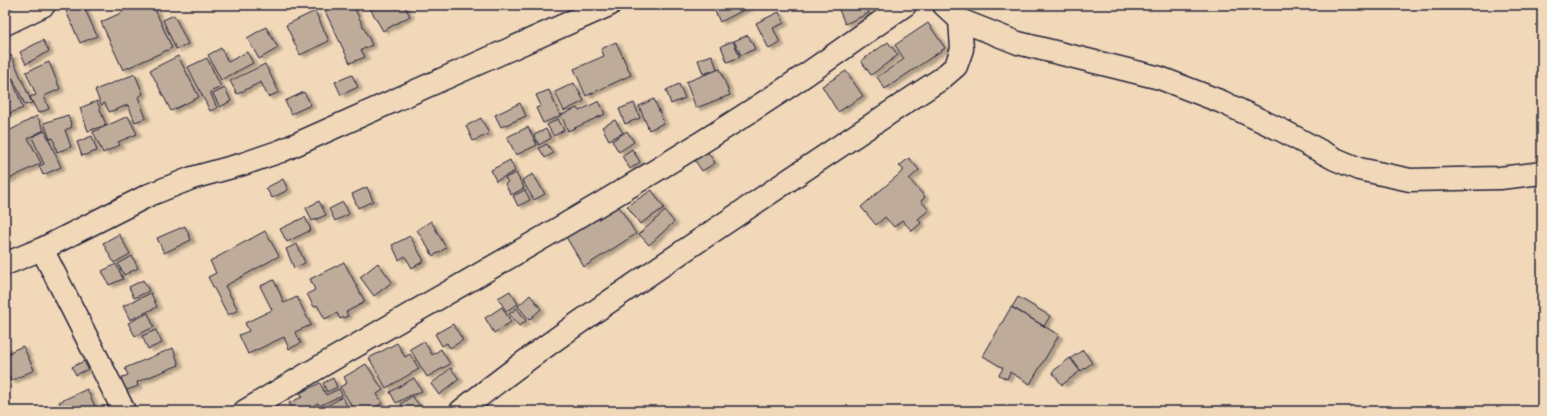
<svg xmlns="http://www.w3.org/2000/svg" width="1547" height="416" font-family="'Indie Flower',sans-serif">
<style>
.building{fill:#beab9a;stroke:#22223b;filter:url(#shadow)}
.lines{fill:none;stroke-linecap:round;stroke-linejoin:round}
.street-casing{stroke:#22223b;stroke-width:25}
.street{stroke:#f1d8b9;stroke-width:22}
</style>
<defs>
<filter id="shadow"><feDropShadow dx="4.5" dy="2.5" stdDeviation="1" flood-color="#0004"/></filter>
</defs>
<rect width="100%" height="100%" fill="#f1d8b9"/>
<filter id="ink" filterUnits="userSpaceOnUse"><feTurbulence type="fractalNoise" baseFrequency=".025" numOctaves="2"/><feDisplacementMap in="SourceGraphic" scale="8" xChannelSelector="R" yChannelSelector="G"/><feConvolveMatrix kernelMatrix="1 2 1 2 8 2 1 2 1" color-interpolation-filters="sRGB"/></filter>
<g filter="url(#ink)">
<g class="building">
<polygon points="79,5 83,5 97,36 80,43 66,11"/>
<polygon points="120,5 153,5 172,48 123,70 101,22 123,12"/>
<polygon points="322,5 353,5 372,45 361,50 365,57 350,63"/>
<polygon points="368,5 404,5 410,16 383,31"/>
<polygon points="712,5 754,5 720,22"/>
<polygon points="837,5 865,5 869,13 845,24"/>
<polygon points="315,11 329,41 300,55 286,25"/>
<polygon points="779,12 784,23 773,28 780,43 769,49 756,23"/>
<polygon points="174,15 188,44 176,49 163,20"/>
<polygon points="928,23 945,48 885,89 877,77 904,59 895,45"/>
<polygon points="266,27 278,48 259,59 247,38"/>
<polygon points="748,35 755,49 741,55 734,41"/>
<polygon points="43,40 49,51 26,64 20,52"/>
<polygon points="733,41 740,57 727,62 721,46"/>
<polygon points="616,42 631,75 586,96 574,69 604,56 601,49"/>
<polygon points="888,42 898,55 871,75 861,61"/>
<polygon points="221,48 228,62 247,52 253,63 221,80 208,55"/>
<polygon points="11,55 32,103 25,105 13,78 5,81 5,58"/>
<polygon points="712,55 717,69 703,74 698,60"/>
<polygon points="178,56 199,97 171,111 150,70"/>
<polygon points="207,58 221,87 210,92 217,108 210,111 188,67"/>
<polygon points="49,62 60,89 44,96 49,109 38,113 30,97 36,95 26,72"/>
<polygon points="265,64 279,92 268,97 261,82 237,94 230,81"/>
<polygon points="720,69 730,95 696,108 686,82"/>
<polygon points="846,71 863,96 838,112 822,86"/>
<polygon points="135,74 143,94 138,97 146,118 135,122 128,105 109,112 105,103 101,105 95,90"/>
<polygon points="352,75 358,87 341,95 335,82"/>
<polygon points="13,81 23,108 5,115 5,84"/>
<polygon points="574,83 584,101 564,111 555,92"/>
<polygon points="679,84 685,98 671,104 666,90"/>
<polygon points="225,88 231,101 220,107 213,94"/>
<polygon points="549,90 560,116 543,123 536,108 541,106 536,95"/>
<polygon points="304,92 311,105 291,114 285,101"/>
<polygon points="654,99 664,123 649,130 639,106"/>
<polygon points="97,101 106,125 88,131 80,108"/>
<polygon points="599,101 605,114 568,131 561,115 577,108 579,111"/>
<polygon points="520,103 526,116 501,127 495,115"/>
<polygon points="634,103 640,118 625,124 619,109"/>
<polygon points="68,115 72,127 65,130 71,147 57,152 53,138 50,139 44,123"/>
<polygon points="37,116 44,130 28,138 41,163 5,181 5,133"/>
<polygon points="128,116 137,134 118,142 120,145 103,153 93,132"/>
<polygon points="481,118 489,134 473,141 466,126"/>
<polygon points="558,119 564,130 554,136 547,125"/>
<polygon points="615,120 623,133 609,140 602,127"/>
<polygon points="528,127 537,145 516,155 507,137"/>
<polygon points="546,129 551,138 539,145 534,135"/>
<polygon points="45,131 61,167 43,175 39,166 44,164 32,137"/>
<polygon points="627,131 634,142 619,152 612,141"/>
<polygon points="92,136 97,151 82,156 77,142"/>
<polygon points="547,144 553,153 545,158 539,148"/>
<polygon points="632,149 640,162 630,169 622,156"/>
<polygon points="707,151 715,163 702,171 694,159"/>
<polygon points="909,158 919,170 909,179 925,197 921,201 929,210 918,219 921,223 912,231 902,220 894,227 885,217 876,225 861,207 904,170 899,166"/>
<polygon points="510,160 515,171 496,181 491,170"/>
<polygon points="516,173 524,188 511,195 505,184 508,182 505,178"/>
<polygon points="533,174 545,194 534,200 522,180"/>
<polygon points="283,179 288,190 272,198 266,188"/>
<polygon points="367,187 373,201 358,208 352,194"/>
<polygon points="525,190 530,200 518,206 513,196"/>
<polygon points="652,190 664,208 640,224 627,206"/>
<polygon points="319,201 326,215 312,221 306,208"/>
<polygon points="343,202 349,214 335,221 329,209"/>
<polygon points="618,205 636,234 584,267 566,237"/>
<polygon points="665,211 674,222 649,245 639,234"/>
<polygon points="305,217 311,230 287,242 280,229"/>
<polygon points="431,221 446,248 433,256 417,230"/>
<polygon points="185,226 191,240 164,253 157,238"/>
<polygon points="265,231 279,256 225,286 238,310 228,315 208,277 216,273 210,261"/>
<polygon points="119,234 130,254 114,263 103,243"/>
<polygon points="410,236 424,261 412,268 405,256 399,260 392,245"/>
<polygon points="297,244 305,263 294,268 286,249"/>
<polygon points="132,256 138,268 124,275 118,264"/>
<polygon points="344,262 365,302 346,312 348,316 340,319 337,313 325,319 317,305 314,307 307,294 315,290 310,279"/>
<polygon points="378,263 392,282 374,296 360,277"/>
<polygon points="116,264 123,279 109,285 102,271"/>
<polygon points="143,280 149,291 134,298 129,287"/>
<polygon points="274,280 284,303 297,297 311,325 295,332 301,343 289,349 284,337 248,354 239,335 249,331 245,323 272,310 260,286"/>
<polygon points="510,291 518,304 506,311 498,298"/>
<polygon points="151,293 157,307 130,320 123,306"/>
<polygon points="530,295 541,309 529,320 518,306"/>
<polygon points="1018,297 1050,316 1044,326 1012,307"/>
<polygon points="502,307 511,322 494,333 485,318"/>
<polygon points="1011,307 1059,335 1030,384 1010,372 1007,379 999,375 1003,368 983,356"/>
<polygon points="517,308 526,321 519,326 509,314"/>
<polygon points="148,313 154,327 135,336 128,323"/>
<polygon points="453,324 463,340 450,348 447,343 442,346 435,334"/>
<polygon points="156,330 162,343 148,349 142,336"/>
<polygon points="424,341 432,355 441,349 450,364 427,377 410,349"/>
<polygon points="397,343 405,357 410,354 419,369 386,388 369,358"/>
<polygon points="23,346 34,370 11,381 5,368 5,354"/>
<polygon points="173,348 179,365 137,382 138,386 122,392 117,379 128,375 125,368"/>
<polygon points="1083,350 1092,363 1081,371 1071,358"/>
<polygon points="1070,358 1080,371 1062,385 1052,372"/>
<polygon points="84,361 88,369 76,375 72,367"/>
<polygon points="366,364 383,390 377,394 382,403 369,411 355,411 340,387 347,383 344,377"/>
<polygon points="451,368 459,379 439,395 431,384"/>
<polygon points="333,378 337,387 327,392 323,383"/>
<polygon points="414,378 422,391 414,395 413,394 396,403 390,392"/>
<polygon points="320,383 326,395 339,389 342,395 319,406 318,403 303,411 293,411 289,403 302,397 300,393"/>
<polygon points="87,389 97,411 64,411 59,402"/>
<polygon points="412,396 424,411 407,411 401,404"/>
<polygon points="342,397 350,411 319,411"/>
</g>
<g class="lines">
<defs>
<g id="street">
<polyline points="960,20 1018,43 1160,78 1222,102 1285,132 1335,159 1359,169 1410,180 1500,178 1542,173"/>
<polyline points="5,24 44,5"/>
<polyline points="42,249 124,411"/>
<polyline points="5,264 42,249 149,195 192,178 243,164 281,151 609,5"/>
<path d="M245 411C420 306 600 210 771 98 816 69 860 36 905 5"/>
<path d="M461 411C531 354 607 303 682 252 768 194 854 136 941 79L956 66 962 49 960 20 944 5"/>
</g>
</defs>
<use href="#street" class="street-casing"/>
<use href="#street" class="street"/>
</g>
</g>
<rect width="1547" height="416" fill="none" stroke="#f1d8b9" stroke-width="20"/>
<rect x="10" y="10" width="1527" height="396" fill="none" stroke="#22223b" stroke-width="1.5" filter="url(#ink)"/>
</svg>
